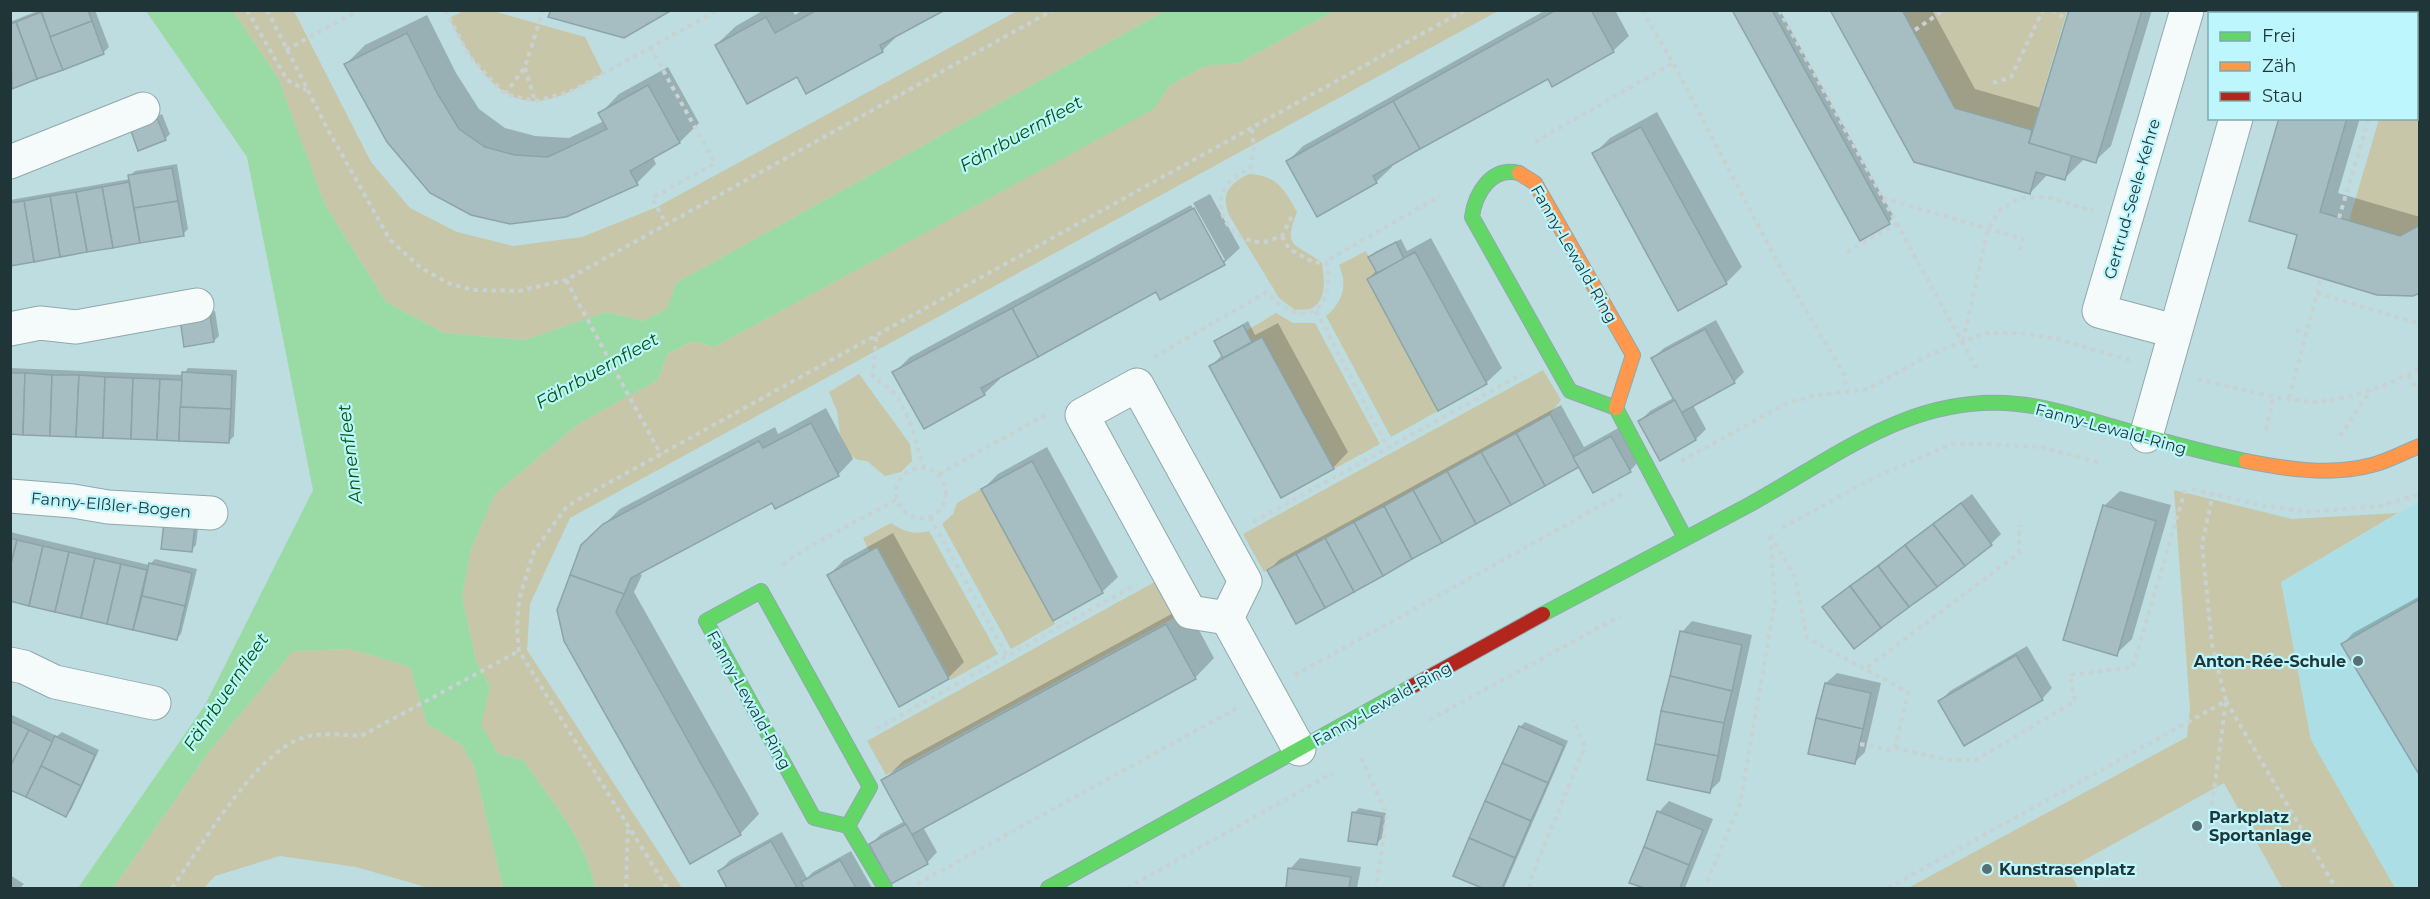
<svg xmlns="http://www.w3.org/2000/svg" width="2430" height="899" font-family="Montserrat,sans-serif">
<style>
.built{fill:#acdfe5}
.green{fill:#c7c6a8}
.water{fill:#9adaa5}
.shadow{fill:#0003}
.building{fill:#a6bec1;stroke:#8ca4a8;stroke-width:1.5}
.lines{fill:none;stroke-linecap:round;stroke-linejoin:round}
.street-casing{stroke:#90a8ab;stroke-width:35}
.fast-casing{stroke:#90a8ab;stroke-width:16}
.slow-casing{stroke:#90a8ab;stroke-width:16}
.jam-casing{stroke:#90a8ab;stroke-width:16}
.path{stroke:#c8d2d3;stroke-width:4;stroke-dasharray:4.5 4.5;stroke-linecap:butt}
.street{stroke:#f5fafa;stroke-width:33}
.fast{stroke:#63d668;stroke-width:14}
.slow{stroke:#ff974d;stroke-width:14}
.jam{stroke:#b3261e;stroke-width:14}
.poi-dot{fill:#577073;stroke:#bdf6fc;stroke-width:2}
.labels{text-anchor:middle;dominant-baseline:central;stroke-width:4.5;stroke-linejoin:round;paint-order:stroke}
.street-label{font-size:16px;fill:#1f3538;stroke:#bdf6fc}
.poi-label{font-size:16px;font-weight:bold;fill:#1f3538;stroke:#bdf6fc;text-anchor:start}
.water-label{font-size:18px;font-style:italic;fill:#00580f;stroke:#bdf6fc}
</style>
<rect width="100%" height="100%" fill="#bedde1"/>
<polygon class="built" points="2419,502 2419,888 2395,888 2311,740 2281,582"/>
<g class="green">
<path d="M466 10 493 11 585 37 603 73C584 84 558 101 535 101 493 102 466 50 449 18Z"/>
<polygon points="233,11 294,11 371,162 410,208 457,232 513,246 582,237 657,207 1017,11 1165,11 676,283 667,309 643,321 607,312 525,340 444,333 386,302 325,205 278,78"/>
<path d="M1334 11H1498L570 518 530 604 527 650 682 888H595C587 841 550 799 523 760L498 754 480 725 490 687 476 661 462 597 471 549 495 494 578 424 658 380 667 354 693 341 714 347 1153 109 1169 86 1204 66 1239 63Z"/>
<polygon points="1902,11 2067,11 2032,130 1955,108"/>
<polygon points="2411,11 2420,11 2419,225 2400,236 2349,221 2379,119 2416,118 2416,14 2410,13"/>
<path d="M1249 174C1278 176 1283 188 1297 212 1282 251 1296 242 1322 263 1324 277 1328 302 1310 309 1306 310 1299 309 1295 310L1279 298 1230 217C1220 195 1228 184 1249 174Z"/>
<path d="M1366 251 1377 273 1367 280 1438 411 1391 437 1326 316C1343 302 1348 285 1339 265Z"/>
<polygon points="1276,313 1293,323 1315,323 1380,444 1334,469 1262,337 1252,342 1246,331"/>
<polygon points="1543,370 1561,400 1550,414 1264,572 1243,534"/>
<polygon points="859,374 910,444 912,461 901,472 885,476 867,461 858,460 850,455 840,434 837,411 829,392"/>
<polygon points="981,489 1055,624 1011,649 942,524 953,514 957,503"/>
<polygon points="2174,490 2292,519 2398,513 2281,582 2311,740 2395,888 2282,888 2224,783 2068,869 2078,888 1908,888 2187,737 2190,708"/>
<path d="M891 523C905 532 913 535 929 531L998 654 951 680 878 547 869 551 863 538Z"/>
<polygon points="1160,579 1181,614 886,775 867,741"/>
<polygon points="351,649 410,667 427,724 461,744 474,766 503,888 429,888 356,867 280,856 215,876 204,888 113,888 211,749 293,651"/>
</g>
<path class="water" d="M146 11H233L278 78 325 205 386 302 444 333 525 340 607 312 643 321 667 309 676 283 1165 11H1334L1239 63 1204 66 1169 86 1154 109 714 347 693 341 667 354 658 380 578 424 495 494 471 549 462 597 476 661 490 687 481 725 498 754 523 760C550 799 587 841 595 888H503L474 766 461 744 427 724 410 667 351 649 293 651 211 749 113 888H78L205 705 313 490 247 157Z"/>
<g class="shadow">
<polygon points="40,10 95,10 109,47 104,52 10,88 10,22"/>
<polygon points="764,10 792,10 795,15 803,10 942,10 900,33 883,50 806,92 798,75 716,45 736,26"/>
<polygon points="1546,10 1615,10 1629,36 1613,51 1553,85 1548,77 1390,164 1392,167 1376,182 1288,161 1303,146"/>
<polygon points="1734,10 1780,10 1894,217 1889,222 1861,239"/>
<polygon points="1832,10 1932,10 1975,89 2041,108 2071,10 2152,10 2111,146 2095,161 2084,159 2064,179 2048,174 2030,193"/>
<polygon points="2322,10 2350,10 2360,14 2319,14"/>
<polygon points="427,15 456,73 479,109 505,128 535,136 569,138 604,121 600,114 619,94 668,67 699,123 680,142 653,157 656,164 637,183 565,216 346,64 365,45"/>
<polygon points="1657,112 1742,267 1727,282 1679,309 1594,154 1610,138"/>
<polygon points="162,114 170,134 165,139 137,124"/>
<polygon points="2281,118 2360,118 2338,193 2420,217 2420,291 2299,234"/>
<polygon points="177,164 188,229 183,234 10,264 10,200 130,179 130,176 135,171"/>
<polygon points="1210,194 1240,248 1224,263 1161,298 1157,290 998,377 1000,379 984,394 894,373 910,357 1191,205 1221,260 1225,260 1193,203"/>
<polygon points="1431,238 1502,368 1486,383 1368,279 1377,270 1370,257 1375,252 1401,239 1407,251"/>
<polygon points="215,311 219,336 214,341 187,315"/>
<polygon points="1716,320 1744,372 1734,382 1693,405 1706,429 1696,439 1640,421 1650,411 1675,397 1653,358 1664,348"/>
<polygon points="1248,321 1255,335 1278,323 1348,452 1333,468 1211,366 1223,354 1216,341"/>
<polygon points="10,368 183,375 188,368 237,370 234,436 229,441 10,433"/>
<polygon points="1561,405 1584,447 1622,426 1640,460 1630,471 1579,465 1268,571 1279,560"/>
<polygon points="826,408 853,459 838,475 772,501 642,570 640,574 642,575 634,592 759,814 740,834 690,862 582,546 620,509 775,427 778,434"/>
<polygon points="1047,447 1118,577 1102,592 983,489 998,474"/>
<polygon points="2120,491 2171,505 2132,639 2116,654 2104,506"/>
<polygon points="1972,494 2001,534 1991,544 1824,607 1835,597"/>
<polygon points="171,517 199,520 196,545 191,550"/>
<polygon points="10,532 149,565 155,559 197,569 181,634 176,639 10,600"/>
<polygon points="893,533 964,662 948,678 899,705 829,575 844,560"/>
<polygon points="2420,596 2420,773 2343,644 2353,633"/>
<polygon points="1186,606 1214,658 1195,678 923,827 937,852 927,863 871,844 881,834 905,821 883,781 903,761"/>
<polygon points="1692,621 1752,635 1720,781 1710,791 1682,632"/>
<polygon points="2027,646 2052,688 2042,699 1940,701 1950,691"/>
<polygon points="1837,673 1881,683 1865,752 1854,763 1826,683"/>
<polygon points="10,714 57,736 62,732 99,750 71,810 66,815 10,788"/>
<polygon points="1525,722 1568,741 1504,888 1485,888 1455,875 1520,727"/>
<polygon points="1669,801 1713,819 1685,888 1648,888 1631,882 1659,812"/>
<polygon points="1359,808 1386,813 1382,838 1377,843 1354,813"/>
<polygon points="782,832 807,878 813,872 851,851 872,888 729,888 720,871 730,860"/>
<polygon points="1300,858 1361,867 1357,888 1287,888 1290,869"/>
<polygon points="10,875 24,884 20,888 10,888"/>
<polygon points="312,887 329,888 297,888"/>
</g>
<g class="building">
<polygon points="41,10 88,10 92,21 50,37"/>
<polygon points="551,10 672,10 624,38 548,17"/>
<polygon points="817,10 945,10 880,45 883,52 806,94 797,77 747,104 715,45 766,17 775,33"/>
<polygon points="1556,10 1591,10 1614,52 1552,87 1548,79 1420,149 1393,101"/>
<polygon points="1732,10 1772,10 1890,224 1860,241"/>
<polygon points="1830,10 1902,10 1955,108 2032,130 2029,143 2072,155 2065,180 2036,172 2030,194 1914,162"/>
<polygon points="2069,10 2142,10 2096,163 2029,143"/>
<polygon points="41,12 63,70 37,79 16,22"/>
<polygon points="92,21 104,54 63,70 50,37"/>
<polygon points="16,22 37,79 12,89 10,24"/>
<polygon points="407,33 437,93 459,129 485,147 515,155 548,157 607,129 598,113 648,85 680,143 630,171 638,185 566,217 510,224 471,215 430,193 387,142 344,64"/>
<polygon points="1393,101 1420,149 1373,176 1377,183 1317,217 1286,161"/>
<polygon points="157,118 166,140 138,151 130,128"/>
<polygon points="2279,118 2347,118 2320,212 2400,236 2420,225 2420,293 2413,296 2377,295 2288,268 2297,235 2249,221"/>
<polygon points="1641,127 1727,284 1678,311 1592,153"/>
<polygon points="172,168 178,201 134,208 128,175"/>
<polygon points="129,182 140,243 113,248 102,187"/>
<polygon points="102,187 113,248 87,252 76,192"/>
<polygon points="76,192 87,252 60,257 50,196"/>
<polygon points="50,196 60,257 34,262 24,201"/>
<polygon points="24,201 34,262 10,266 10,203"/>
<polygon points="178,201 184,236 140,243 134,208"/>
<polygon points="1194,208 1225,265 1160,300 1156,292 1038,357 1012,308"/>
<polygon points="1396,242 1404,259 1377,273 1368,257"/>
<polygon points="1415,252 1487,384 1438,411 1367,279"/>
<polygon points="1012,308 1038,357 981,388 985,395 924,429 892,372"/>
<polygon points="210,315 214,342 184,347 180,319"/>
<polygon points="1243,325 1252,342 1223,358 1214,341"/>
<polygon points="1705,329 1735,383 1681,413 1651,358"/>
<polygon points="1262,337 1334,469 1281,498 1209,366"/>
<polygon points="182,372 232,375 231,409 180,407"/>
<polygon points="10,373 25,373 23,435 10,434"/>
<polygon points="25,373 52,375 50,436 23,435"/>
<polygon points="52,375 79,375 76,437 50,436"/>
<polygon points="79,375 105,377 103,438 76,437"/>
<polygon points="105,377 133,378 131,439 103,438"/>
<polygon points="133,378 160,379 157,440 131,439"/>
<polygon points="160,379 182,380 179,441 157,440"/>
<polygon points="1675,400 1696,440 1660,461 1638,421"/>
<polygon points="180,407 231,409 229,443 179,441"/>
<polygon points="1550,414 1579,467 1545,486 1516,433"/>
<polygon points="811,423 839,476 775,509 772,503 631,578 624,594 570,575 581,545 603,524 759,441 763,448"/>
<polygon points="1516,433 1545,486 1511,505 1481,452"/>
<polygon points="1611,436 1631,472 1593,493 1573,457"/>
<polygon points="1481,452 1511,505 1476,524 1447,471"/>
<polygon points="1032,461 1103,593 1053,621 981,489"/>
<polygon points="1447,471 1476,524 1442,543 1413,490"/>
<polygon points="1413,490 1442,543 1412,559 1384,506"/>
<polygon points="1961,503 1992,545 1965,566 1933,524"/>
<polygon points="2103,505 2156,521 2117,656 2063,640"/>
<polygon points="1384,506 1412,559 1383,576 1354,522"/>
<polygon points="164,522 195,525 192,552 161,549"/>
<polygon points="1354,522 1383,576 1354,592 1325,538"/>
<polygon points="1933,524 1965,566 1937,587 1905,545"/>
<polygon points="10,538 17,540 10,568"/>
<polygon points="1325,538 1354,592 1325,608 1296,554"/>
<polygon points="17,540 43,546 29,606 10,601 10,568"/>
<polygon points="1905,545 1937,587 1909,607 1878,566"/>
<polygon points="43,546 69,552 55,612 29,606"/>
<polygon points="877,547 949,679 899,707 827,575"/>
<polygon points="69,552 95,558 81,618 55,612"/>
<polygon points="1296,554 1325,608 1296,624 1267,570"/>
<polygon points="95,558 121,564 107,624 81,618"/>
<polygon points="149,563 192,573 185,606 142,596"/>
<polygon points="121,564 147,570 133,630 107,624"/>
<polygon points="1878,566 1909,607 1881,628 1850,586"/>
<polygon points="570,575 624,594 616,612 741,835 690,864 564,641 557,610"/>
<polygon points="1850,586 1881,628 1854,649 1822,607"/>
<polygon points="142,596 185,606 177,640 133,630"/>
<polygon points="2420,599 2420,776 2341,644"/>
<polygon points="1166,624 1196,679 911,835 881,780"/>
<polygon points="1680,631 1742,645 1732,691 1670,676"/>
<polygon points="2016,655 2043,700 1964,746 1938,701"/>
<polygon points="1670,676 1732,691 1724,723 1661,711"/>
<polygon points="1825,683 1871,693 1863,729 1816,718"/>
<polygon points="1661,711 1724,723 1718,756 1655,744"/>
<polygon points="1816,718 1863,729 1855,764 1808,754"/>
<polygon points="10,721 29,730 10,767"/>
<polygon points="1519,726 1564,746 1548,783 1502,763"/>
<polygon points="29,730 53,742 26,797 10,790 10,767"/>
<polygon points="55,736 95,755 81,786 41,766"/>
<polygon points="1655,744 1718,756 1710,793 1647,780"/>
<polygon points="1502,763 1548,783 1531,821 1485,801"/>
<polygon points="41,766 81,786 66,817 26,797"/>
<polygon points="1485,801 1531,821 1515,858 1469,838"/>
<polygon points="1657,811 1703,830 1689,865 1644,847"/>
<polygon points="1352,812 1382,817 1377,845 1348,841"/>
<polygon points="906,824 928,864 891,884 869,844"/>
<polygon points="1469,838 1515,858 1502,888 1482,888 1453,876"/>
<polygon points="771,841 797,888 727,888 718,871"/>
<polygon points="1644,847 1689,865 1680,888 1644,888 1629,883"/>
<polygon points="840,860 856,888 804,888 801,882"/>
<polygon points="1288,868 1351,877 1349,888 1286,888"/>
</g>
<g class="lines">
<defs>
<g id="street">
<polyline points="2267,14 2268,10"/>
<polyline points="10,162 143,109"/>
<polyline points="10,329 40,323 76,327 197,305"/>
<polyline points="2174,331 2099,311 2187,10"/>
<polygon points="1137,385 1245,581 1227,618 1190,612 1082,415"/>
<polyline points="2146,436 2236,118"/>
<polyline points="10,496 73,501 108,507 211,513"/>
<polyline points="1227,618 1299,749"/>
<polyline points="10,664 24,667 55,682 154,703"/>
</g>
<g id="fast">
<path d="M1519 173C1491 166 1475 194 1472 217L1570 391 1616 408 1685 538"/>
<path d="M1543 614C1611 578 1679 542 1747 506 1835 458 1911 393 2017 404 2050 407 2083 418 2114 427 2158 440 2201 452 2246 461"/>
<polyline points="848,826 870,787 761,591 706,621 814,818 848,826 885,888"/>
<polyline points="1048,888 1411,687"/>
</g>
<g id="slow">
<polyline points="1519,173 1535,183 1633,355 1616,408"/>
<path d="M2246 461C2286 469 2331 476 2372 465 2388 461 2404 452 2420 446"/>
</g>
<polyline id="jam" points="1411,687 1543,614"/>
</defs>
<use href="#street" class="street-casing"/>
<use href="#fast" class="fast-casing"/>
<use href="#slow" class="slow-casing"/>
<use href="#jam" class="jam-casing"/>
<g class="path">
<polyline points="247,10 287,80 306,90"/>
<polyline points="267,10 327,128 390,240 421,268 450,284 474,290 519,291 566,280 1053,10"/>
<polyline points="445,10 470,57 505,94 535,101 570,92 718,10"/>
<polyline points="1642,10 1673,63 1778,263 1844,374 1847,392"/>
<polyline points="1779,10 1978,371"/>
<polyline points="2052,10 2063,17"/>
<polyline points="2416,10 2420,12"/>
<polyline points="2400,14 2401,10"/>
<polyline points="1915,30 1944,10"/>
<polyline points="650,47 715,163 652,198 667,225"/>
<polyline points="286,50 359,10"/>
<polyline points="525,68 535,101"/>
<polyline points="1993,83 2011,77 2043,10"/>
<polyline points="505,94 525,67 543,10"/>
<path d="M1252 129 1254 150 1250 169C1200 187 1221 244 1264 242 1270 241 1276 238 1282 236L1293 214"/>
<polyline points="1535,142 1673,63"/>
<polyline points="1883,198 2023,239 2019,254"/>
<polyline points="2339,218 2369,118"/>
<polyline points="1282,236 1289,249 1315,263 1326,261"/>
<polyline points="1847,252 1897,224"/>
<polyline points="566,280 661,455"/>
<polyline points="2317,293 2420,324"/>
<polyline points="1316,311 1387,446"/>
<polyline points="2296,331 2306,333"/>
<path d="M876 337 873 376C879 382 885 385 891 390 908 406 917 446 924 468"/>
<polyline points="1963,341 1988,229 2000,210 2019,198 2047,197 2093,211"/>
<path d="M1154 357 1267 292C1302 333 1337 311 1326 261L1440 196"/>
<polyline points="2408,375 2420,394"/>
<path d="M2198 379C2230 386 2294 405 2324 401 2357 397 2392 384 2420 368"/>
<polyline points="2289,398 2321,278"/>
<polyline points="2266,430 2274,395"/>
<polyline points="2340,436 2371,390"/>
<polyline points="1681,461 1787,403 1813,396 1868,389 1931,354 1986,333 2020,333 2057,339 2133,361"/>
<circle cx="921" cy="493" r="25"/>
<polyline points="939,474 1047,414"/>
<polyline points="2192,489 2264,506 2310,512 2380,506 2420,494"/>
<polyline points="930,517 1007,656"/>
<polyline points="1253,522 1522,374"/>
<polyline points="1782,528 1871,479 1952,444 1985,444 2040,447 2101,463"/>
<polyline points="1770,535 1795,577 1807,638 1865,669 2019,553 2019,525"/>
<polyline points="783,565 788,560 814,544 896,500"/>
<polyline points="1295,675 1622,494"/>
<polyline points="2226,701 2336,888"/>
<polyline points="1429,720 1620,616"/>
<polyline points="876,729 1137,584"/>
<polyline points="1860,744 1890,750 1895,748 1908,692 1865,669"/>
<polyline points="1895,748 1948,760 1976,760 2075,701 2070,675 2133,667 2186,487"/>
<polyline points="1361,758 1387,815 1376,888"/>
<polyline points="2212,805 2226,701"/>
<polyline points="1707,882 1740,804 1775,601 1770,536"/>
<polyline points="917,884 1237,708"/>
<path d="M172 888C201 847 254 754 302 738 320 732 343 735 361 736L519 651"/>
<polyline points="626,888 628,827"/>
<polyline points="667,888 519,651 517,628 519,600 534,551 567,506 1465,10"/>
<polyline points="1127,888 1333,773"/>
<polyline points="1529,888 1531,878 1585,746 1573,720"/>
<polyline points="1888,888 2226,701 2212,645 2202,544 2213,494"/>
</g>
<use href="#street" class="street"/>
<use href="#fast" class="fast"/>
<use href="#slow" class="slow"/>
<use href="#jam" class="jam"/>
</g>
<g class="poi-dot">
<circle cx="2358" cy="661" r="6"/>
<circle cx="2197" cy="826" r="6"/>
<circle cx="1987" cy="869" r="6"/>
</g>
<g class="labels">
<g class="street-label">
<text transform="translate(2132 199) rotate(-74)">Gertrud-Seele-Kehre</text>
<text transform="translate(1574 254) rotate(60)">Fanny-Lewald-Ring</text>
<text transform="translate(2111 429) rotate(15)">Fanny-Lewald-Ring</text>
<text transform="translate(111 505) rotate(5)">Fanny-Elßler-Bogen</text>
<text transform="translate(749 700) rotate(61)">Fanny-Lewald-Ring</text>
<text transform="translate(1382 704) rotate(-29)">Fanny-Lewald-Ring</text>
</g>
<g class="poi-label">
<text x="2346" y="661" text-anchor="end">Anton-Rée-Schule</text>
<text x="2209" y="817">Parkplatz<tspan x="2209" dy="18">Sportanlage</tspan></text>
<text x="1999" y="869">Kunstrasenplatz</text>
</g>
<g class="water-label">
<text transform="translate(1021 134) rotate(-29)">Fährbuernfleet</text>
<text transform="translate(597 371) rotate(-29)">Fährbuernfleet</text>
<text transform="translate(350 454) rotate(-97)">Annenfleet</text>
<text transform="translate(226 692) rotate(-56)">Fährbuernfleet</text>
</g>
</g>
<rect width="2430" height="899" fill="none" stroke="#1f3538" stroke-width="24"/>
<rect x="2208" y="12" width="210" height="108" fill="#bdf6fc" stroke="#7ea9ae" stroke-width="1.5"/>
<rect x="2220" y="32" width="30" height="9" fill="#63d668" stroke="#7ea9ae" stroke-width="1.5"/>
<text x="2262" y="42" font-size="18" fill="#1f3538">Frei</text>
<rect x="2220" y="62" width="30" height="9" fill="#ff974d" stroke="#7ea9ae" stroke-width="1.5"/>
<text x="2262" y="72" font-size="18" fill="#1f3538">Zäh</text>
<rect x="2220" y="92" width="30" height="9" fill="#b3261e" stroke="#7ea9ae" stroke-width="1.5"/>
<text x="2262" y="102" font-size="18" fill="#1f3538">Stau</text>
</svg>
